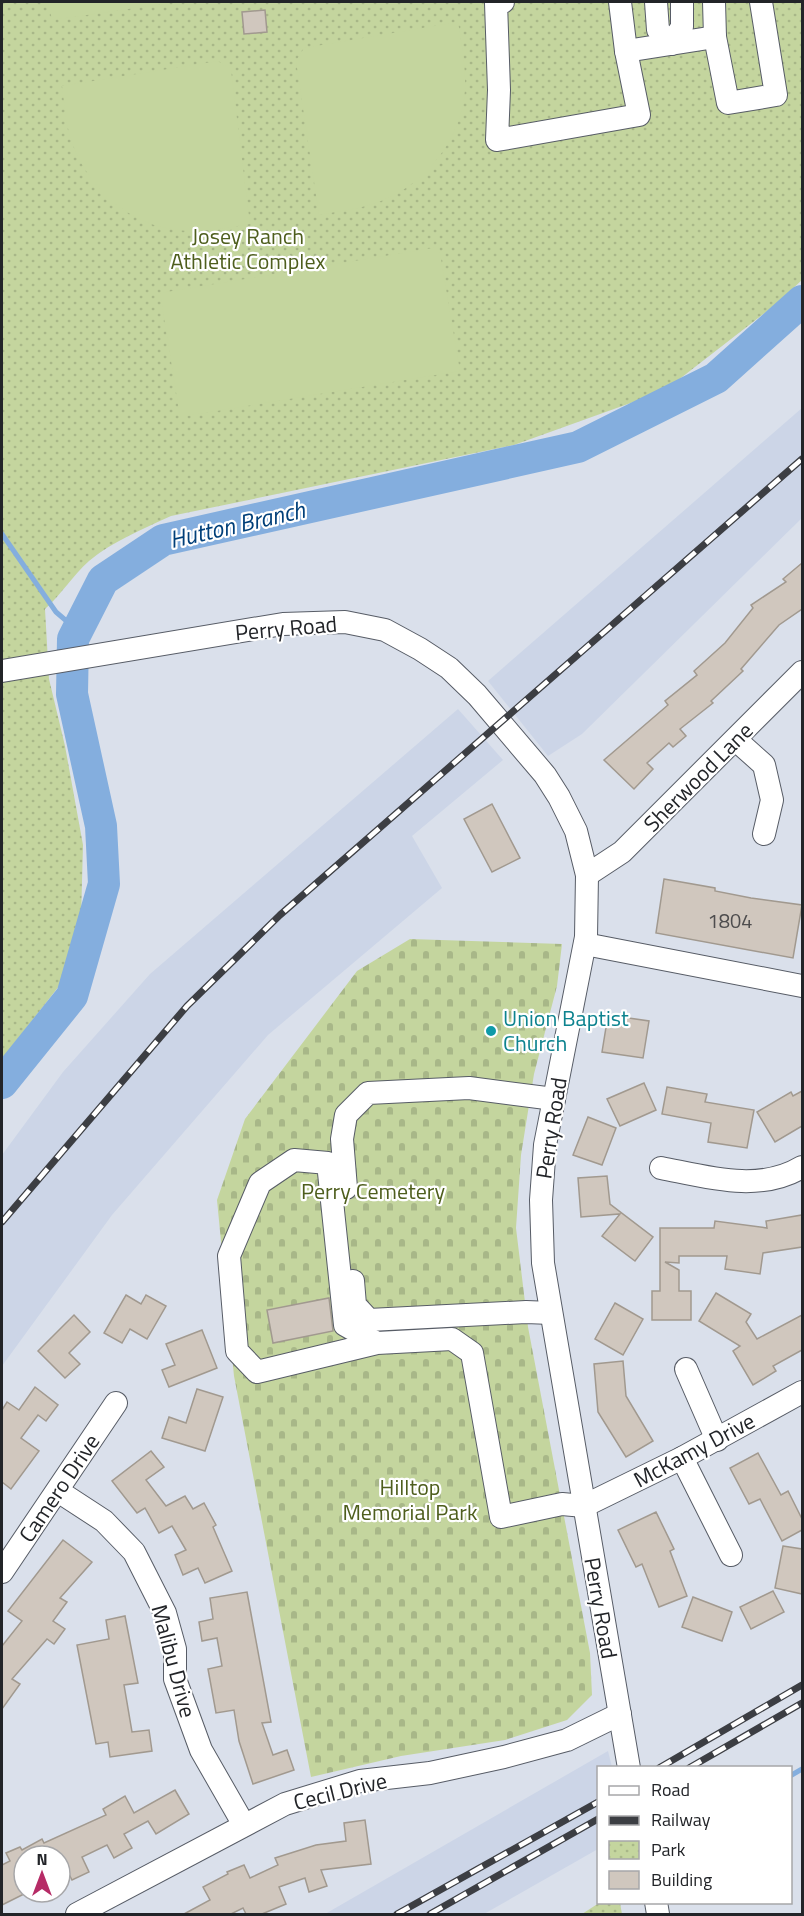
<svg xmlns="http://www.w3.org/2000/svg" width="804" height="1916" font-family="'Titillium Web',sans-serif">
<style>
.built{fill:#ccd5e7}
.cemetery{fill:url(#cemetery-stones)}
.park{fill:url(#park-dots)}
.pitch{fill:#c4d59e}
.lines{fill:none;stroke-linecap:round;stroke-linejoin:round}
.stream{stroke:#84aede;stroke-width:5}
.river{stroke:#84aede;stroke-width:32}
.building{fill:#d0c7be;stroke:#a1998f;stroke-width:1.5}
.minor-casing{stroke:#575c66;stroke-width:24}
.minor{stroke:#fff;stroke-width:22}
.rail-casing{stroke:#3c3e43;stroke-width:7}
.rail{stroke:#fff;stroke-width:4.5;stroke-dasharray:14;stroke-linecap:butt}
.culture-dot{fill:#0f9aa8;stroke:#fff;stroke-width:2}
.labels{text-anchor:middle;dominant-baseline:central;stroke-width:4.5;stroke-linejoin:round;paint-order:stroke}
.number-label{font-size:20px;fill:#4e4d4e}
.park-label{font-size:22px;fill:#4e5e1d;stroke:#fff}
.street-label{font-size:22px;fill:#222428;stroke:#fff}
.culture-label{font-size:22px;fill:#0d838f;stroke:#fff;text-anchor:start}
.water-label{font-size:24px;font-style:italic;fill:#003f79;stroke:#fff}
</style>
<defs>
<pattern id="cemetery-stones" width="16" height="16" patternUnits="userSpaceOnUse" patternTransform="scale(1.5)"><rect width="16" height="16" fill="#c4d59e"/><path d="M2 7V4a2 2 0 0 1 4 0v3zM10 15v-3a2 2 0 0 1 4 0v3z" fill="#a8b788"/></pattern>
<pattern id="park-dots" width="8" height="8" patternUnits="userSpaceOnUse" patternTransform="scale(1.5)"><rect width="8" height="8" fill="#c4d59e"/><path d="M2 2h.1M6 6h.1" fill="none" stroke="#a8b788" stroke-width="1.8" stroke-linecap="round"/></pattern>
</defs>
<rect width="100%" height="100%" fill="#dae0eb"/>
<g class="built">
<polygon points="802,408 802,518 582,734 548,756 488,681"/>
<polygon points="458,709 503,760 412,836 442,888 268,1035 112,1215 2,1366 2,1155 63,1072 150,974"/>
<polygon points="608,1751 612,1767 598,1768 598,1849 484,1914 325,1914"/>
</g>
<polygon class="cemetery" points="410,939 562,944 557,986 534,1074 521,1155 516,1228 528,1327 590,1653 592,1695 567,1720 505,1740 401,1756 311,1777 234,1376 217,1200 245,1119 357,971"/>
<g class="park">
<path d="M2 2H802V280L775 305 664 391 514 445 171 516C143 529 113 541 89 561 73 575 61 595 45 609L49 679 65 746 83 845 81 919 63 981 2 1059Z"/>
<polygon points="599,1903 620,1903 622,1914 582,1914"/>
</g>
<g class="pitch">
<polygon points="48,2 177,2 52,20"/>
<path d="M458 22C462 45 466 67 465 90 462 138 426 184 381 201 361 209 339 211 319 215L296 61 304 48Z"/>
<path d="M218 61 231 70 250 224C224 228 197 234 171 229 129 223 91 189 75 150 66 131 65 107 62 86Z"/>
<polygon points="439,247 460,371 180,417 160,293"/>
</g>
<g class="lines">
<g class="stream">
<polyline points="2,534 56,612 77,630"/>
<polyline points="790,1776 802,1769"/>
</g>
<polyline class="river" points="2,1083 72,996 104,884 101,826 72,694 73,639 103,580 163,540 578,447 716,378 802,301"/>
</g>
<g class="building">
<polygon points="265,10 267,32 244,34 242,12"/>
<polygon points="802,563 802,609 779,625 741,669 743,671 711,701 713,703 680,729 686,736 673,747 669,743 647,763 653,769 634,789 604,760 668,705 665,701 697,675 694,671 725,643 753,608 751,605 786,582 783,579"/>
<polygon points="492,804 520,858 492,872 464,819"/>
<polygon points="664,879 715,888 715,891 751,898 802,905 793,958 656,933"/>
<polygon points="608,1015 649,1021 643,1058 602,1052"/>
<polygon points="644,1083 656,1110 620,1126 607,1099"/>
<polygon points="667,1087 707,1094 705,1102 754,1110 747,1148 708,1142 711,1123 662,1114"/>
<polygon points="802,1091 802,1126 775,1142 757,1112 791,1092 793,1096"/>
<polygon points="588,1117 616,1128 602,1165 573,1155"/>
<polygon points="607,1176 610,1204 653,1237 635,1261 602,1236 620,1214 581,1217 578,1178"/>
<polygon points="802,1215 802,1247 763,1253 760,1274 725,1269 727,1256 679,1256 679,1263 665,1262 679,1270 679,1291 691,1291 691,1320 652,1320 652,1291 660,1291 660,1228 714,1228 715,1221 767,1228 766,1221"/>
<polygon points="716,1293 751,1314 746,1322 757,1339 802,1315 802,1350 773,1366 776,1371 753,1385 733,1351 740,1346 699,1321"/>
<polygon points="126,1295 141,1304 146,1295 166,1306 147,1339 130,1329 122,1343 104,1333"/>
<polygon points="329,1298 333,1331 273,1343 267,1310"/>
<polygon points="615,1303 643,1319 623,1355 595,1339"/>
<polygon points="74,1315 90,1332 69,1353 80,1364 65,1378 38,1351"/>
<polygon points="202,1330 217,1368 169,1387 162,1370 175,1365 166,1344"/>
<polygon points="623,1361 626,1396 653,1441 626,1457 598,1412 594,1364"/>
<polygon points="35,1387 58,1405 46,1421 38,1415 21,1438 39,1451 11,1489 2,1482 2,1410 7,1402 19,1410"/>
<polygon points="197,1389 223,1397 205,1451 162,1438 169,1417 186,1423"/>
<polygon points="151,1451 164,1467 146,1480 166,1506 185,1496 193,1509 204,1503 216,1525 213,1527 232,1571 205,1583 198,1568 183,1575 175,1555 186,1550 172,1526 159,1533 145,1508 137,1513 112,1481"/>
<polygon points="758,1453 781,1495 788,1491 802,1519 802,1530 782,1541 760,1499 749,1504 730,1468"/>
<polygon points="656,1512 674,1549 670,1551 687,1596 659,1607 642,1564 636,1567 618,1530"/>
<polygon points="63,1540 92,1562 60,1598 67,1602 53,1621 65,1629 54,1644 47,1639 12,1679 20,1684 2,1709 2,1646 22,1621 8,1611"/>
<polygon points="783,1546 802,1549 802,1594 775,1588"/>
<polygon points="773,1591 784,1612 751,1629 740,1607"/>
<polygon points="247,1592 271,1722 262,1723 273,1755 287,1750 294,1770 253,1784 239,1741 234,1710 216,1713 208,1669 222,1666 217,1638 202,1641 199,1622 213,1619 210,1598"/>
<polygon points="693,1597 732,1612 722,1641 682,1627"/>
<polygon points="125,1616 138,1683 124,1685 132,1732 149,1730 152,1751 110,1757 108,1742 96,1744 77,1645 109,1639 106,1620"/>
<polygon points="175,1790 189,1814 156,1834 148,1821 124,1834 132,1848 114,1858 107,1845 82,1857 89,1872 72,1880 60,1856 24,1856 24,1894 2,1905 2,1865 10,1861 6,1853 20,1847 22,1850 42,1839 44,1843 106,1815 103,1809 125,1796 134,1813"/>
<polygon points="365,1820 371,1864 321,1870 327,1886 309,1892 305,1878 279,1887 286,1904 262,1914 246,1914 243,1908 231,1914 184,1914 210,1900 203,1887 228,1874 227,1872 244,1865 250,1878 278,1865 275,1858 316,1845 346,1841 344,1823"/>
</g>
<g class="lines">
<defs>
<g id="minor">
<polyline points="503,2 496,3 499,90 497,140 639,115 626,51 620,2"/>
<polyline points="656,2 658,30 671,44"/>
<polyline points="714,2 715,37 728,103 776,95 761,2"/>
<polyline points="671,44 682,27 682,2"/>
<polyline points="626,51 715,37"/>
<polyline points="2,671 283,624 345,622 385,630 420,649 449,668 477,695 545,775 559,797 576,831 587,875 586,937 545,1145 541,1200 543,1263 629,1768"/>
<polyline points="736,740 764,765 772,800 764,834"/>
<polyline points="587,875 622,852 802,672"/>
<polyline points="585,944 802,986"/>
<path d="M661 1168C707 1177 759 1193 802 1167"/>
<polyline points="346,1188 342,1139 346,1115 368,1093 469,1088 554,1099"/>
<polyline points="353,1281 355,1305 369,1320 526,1312 551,1313"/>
<polyline points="377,1343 345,1325 328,1163 294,1160 260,1183 229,1256 237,1351 257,1372 377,1343 452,1339 472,1353 501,1517 562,1504 584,1506 682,1458 802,1392"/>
<polyline points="686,1369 717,1440"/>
<polyline points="682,1458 731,1555"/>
<polyline points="58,1491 104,1521 134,1552 165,1613 175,1649 175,1679 201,1750 244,1825"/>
<polyline points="2,1572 116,1403"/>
<polyline points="656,1902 658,1914"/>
<polyline points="77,1914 285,1804 360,1781 430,1773 504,1757 567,1740 620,1714"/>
</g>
</defs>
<use href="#minor" class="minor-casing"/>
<use href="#minor" class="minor"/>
<defs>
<g id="rail">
<polyline points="2,1222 187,1006 280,915 802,459"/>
<polyline points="659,1768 802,1685"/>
<polyline points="689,1768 802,1703"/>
<polyline points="397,1914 598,1802"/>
<polyline points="430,1914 598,1819"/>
</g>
</defs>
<use href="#rail" class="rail-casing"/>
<use href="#rail" class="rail"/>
</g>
<circle class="culture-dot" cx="491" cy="1031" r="6"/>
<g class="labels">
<g class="number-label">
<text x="730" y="920">1804</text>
</g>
<g class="park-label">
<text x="248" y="236">Josey Ranch<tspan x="248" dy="25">Athletic Complex</tspan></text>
<text x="373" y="1191">Perry Cemetery</text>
<text x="410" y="1487">Hilltop<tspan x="410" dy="25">Memorial Park</tspan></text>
</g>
<g class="street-label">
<text transform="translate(286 628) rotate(-5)">Perry Road</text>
<text transform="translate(698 777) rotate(-45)">Sherwood Lane</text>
<text transform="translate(551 1128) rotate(-81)">Perry Road</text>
<text transform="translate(694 1450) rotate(-28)">McKamy Drive</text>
<text transform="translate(59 1488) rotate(-56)">Camero Drive</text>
<text transform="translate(601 1608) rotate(80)">Perry Road</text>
<text transform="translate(174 1661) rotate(75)">Malibu Drive</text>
<text transform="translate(340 1791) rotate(-14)">Cecil Drive</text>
</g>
<g class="culture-label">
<text x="503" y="1018">Union Baptist<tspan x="503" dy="25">Church</tspan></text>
</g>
<g class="water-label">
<text transform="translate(237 524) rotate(-13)">Hutton Branch</text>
</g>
</g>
<rect width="804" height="1916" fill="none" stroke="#222428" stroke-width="6"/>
<rect x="597" y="1766" width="195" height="138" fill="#ffffff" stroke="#a7a7a9" stroke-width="1.5"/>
<rect x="609" y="1786" width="30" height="9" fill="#ffffff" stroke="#a7a7a9" stroke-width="1.5"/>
<text x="651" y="1796" font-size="18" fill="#222428">Road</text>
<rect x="609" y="1816" width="30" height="9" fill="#3c3e43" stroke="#a7a7a9" stroke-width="1.5"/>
<text x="651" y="1826" font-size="18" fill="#222428">Railway</text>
<rect x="609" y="1841" width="30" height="18" fill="url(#park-dots)" stroke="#a7a7a9" stroke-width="1.5"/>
<text x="651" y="1856" font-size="18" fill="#222428">Park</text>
<rect x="609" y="1871" width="30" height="18" fill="#d0c7be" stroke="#a7a7a9" stroke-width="1.5"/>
<text x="651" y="1886" font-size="18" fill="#222428">Building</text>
<g transform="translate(42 1874)"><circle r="28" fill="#ffffff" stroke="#a7a7a9" stroke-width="1.5"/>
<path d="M0-4.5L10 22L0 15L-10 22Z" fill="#b62b66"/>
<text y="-9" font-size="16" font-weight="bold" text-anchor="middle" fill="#222428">N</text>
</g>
</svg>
